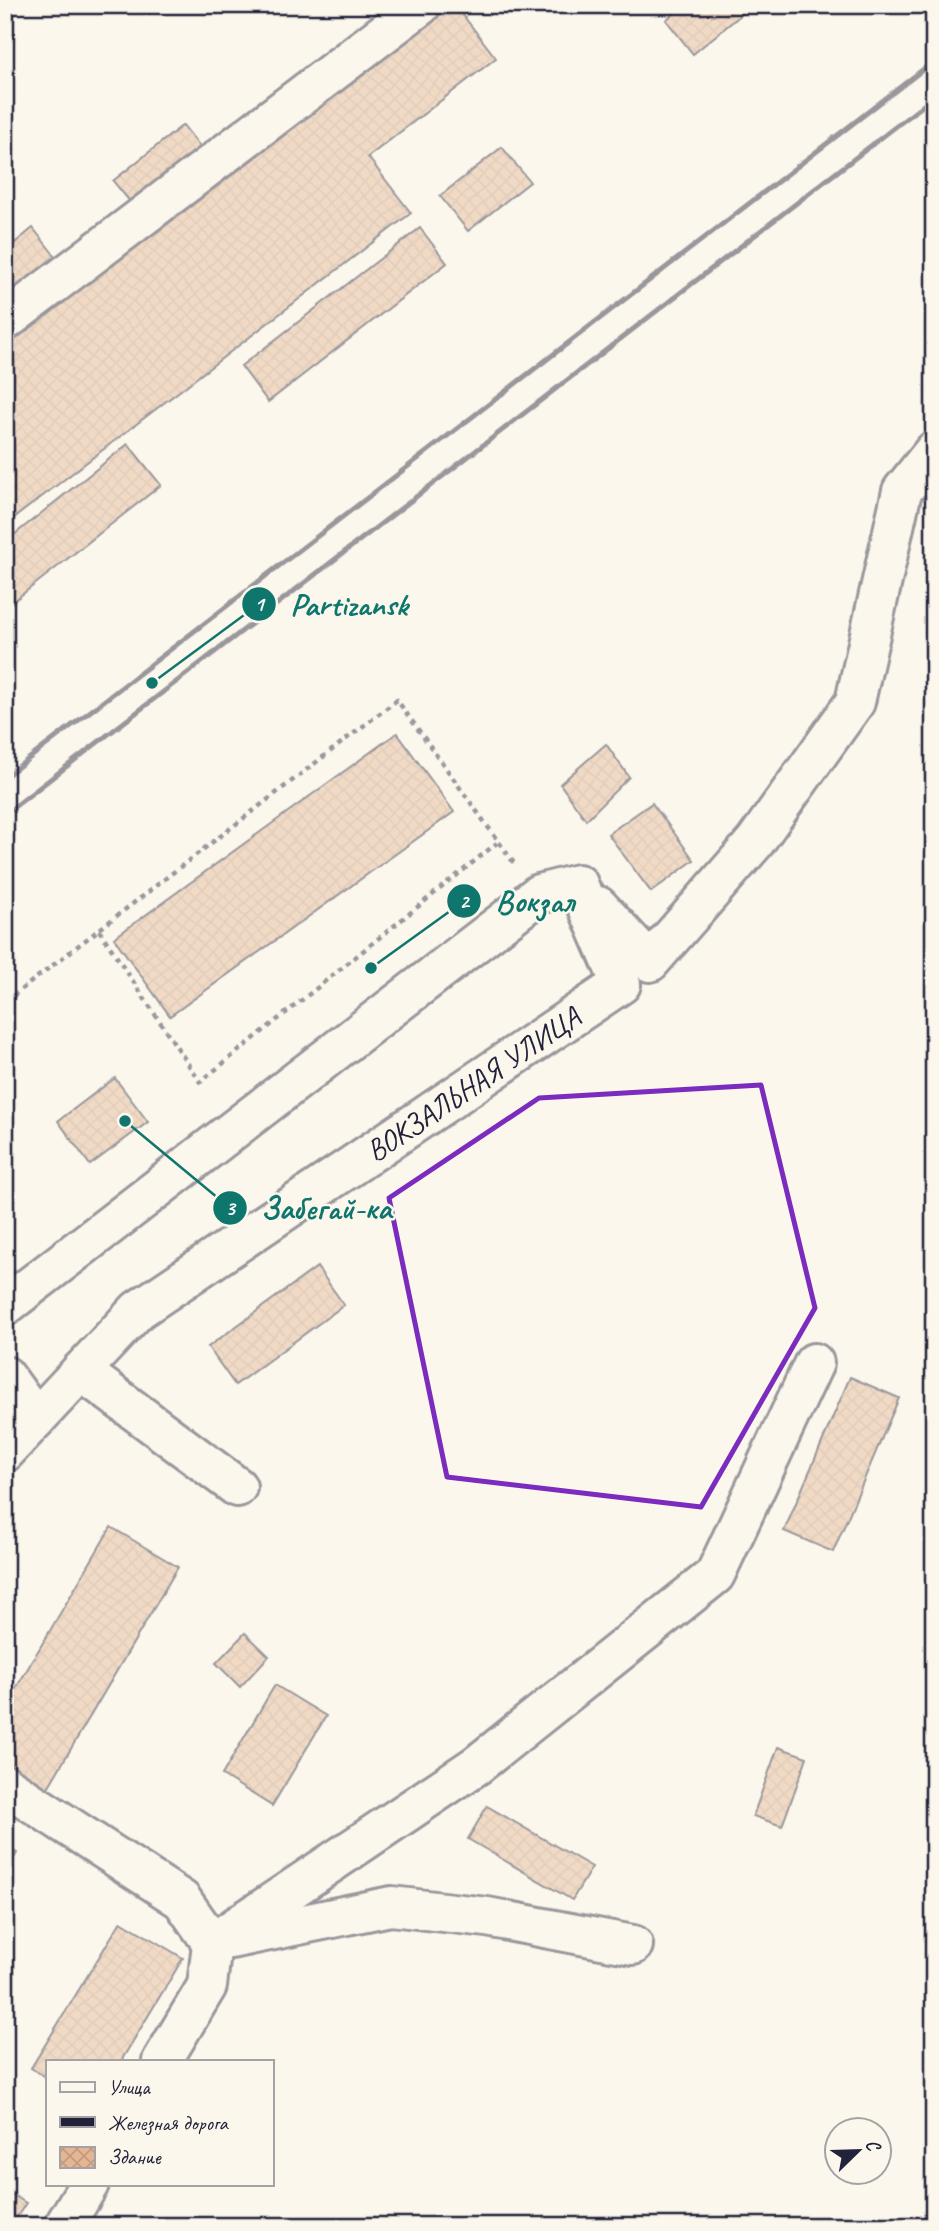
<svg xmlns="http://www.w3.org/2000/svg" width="939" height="2231" font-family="Caveat,sans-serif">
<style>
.building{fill:url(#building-cross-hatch);stroke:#22223b;stroke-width:2}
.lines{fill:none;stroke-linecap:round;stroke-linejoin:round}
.minor-casing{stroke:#22223b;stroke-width:44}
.path{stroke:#22223b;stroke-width:4.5;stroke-dasharray:5 5;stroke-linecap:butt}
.minor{stroke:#fbf7ec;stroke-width:38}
.rail{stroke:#22223b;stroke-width:5}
.marked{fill:none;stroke:#7b2cbf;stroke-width:5;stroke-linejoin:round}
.labels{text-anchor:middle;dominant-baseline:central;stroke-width:5;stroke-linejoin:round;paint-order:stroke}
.street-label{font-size:30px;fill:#22223b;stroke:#fbf7ec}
.leader{fill:none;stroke:#0f766e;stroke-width:2.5}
.callout-dot{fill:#0f766e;stroke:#fbf7ec;stroke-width:2.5}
.mark-label{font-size:21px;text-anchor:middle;font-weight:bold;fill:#fff}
.callout-label{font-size:32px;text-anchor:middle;font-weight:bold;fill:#0f766e;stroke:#fbf7ec;stroke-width:5;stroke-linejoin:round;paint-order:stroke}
</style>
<defs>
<pattern id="building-cross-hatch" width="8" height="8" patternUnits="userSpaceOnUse" patternTransform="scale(1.75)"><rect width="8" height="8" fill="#e4b694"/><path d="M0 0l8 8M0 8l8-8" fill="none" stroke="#c39c80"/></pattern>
</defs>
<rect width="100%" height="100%" fill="#fbf7ec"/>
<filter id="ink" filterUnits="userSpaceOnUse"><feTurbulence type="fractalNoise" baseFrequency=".0143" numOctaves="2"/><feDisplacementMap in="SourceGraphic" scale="14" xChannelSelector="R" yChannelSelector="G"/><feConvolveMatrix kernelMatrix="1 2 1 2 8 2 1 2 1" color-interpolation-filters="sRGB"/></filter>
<g filter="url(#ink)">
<g class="building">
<polygon points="436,5 455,5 496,58 368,157 411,213 5,525 5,337"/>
<polygon points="684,5 753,5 693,54 666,20"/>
<polygon points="183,125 205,153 136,209 113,181"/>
<polygon points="502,147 530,182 468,231 440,196"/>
<polygon points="33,228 59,261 5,305 5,251"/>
<polygon points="420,228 447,263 268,402 241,366"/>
<polygon points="128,444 161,485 5,608 5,542"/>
<polygon points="397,733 454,812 170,1016 114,938"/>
<polygon points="606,744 629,777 586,820 560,784"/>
<polygon points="652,803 694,860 651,892 608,834"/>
<polygon points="115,1078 148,1122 90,1165 58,1121"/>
<polygon points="317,1267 344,1305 235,1385 208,1347"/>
<polygon points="850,1377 899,1398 833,1552 784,1531"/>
<polygon points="111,1527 178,1567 46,1791 5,1767 5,1707"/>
<polygon points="245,1633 269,1656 240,1687 216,1663"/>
<polygon points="275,1685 326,1716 272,1806 222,1775"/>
<polygon points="778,1747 807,1757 782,1826 753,1816"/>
<polygon points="487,1806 592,1867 572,1900 468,1839"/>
<polygon points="5,1846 17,1853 5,1873"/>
<polygon points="121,1921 183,1958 121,2061 47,2061 47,2078 31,2068"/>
<polygon points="5,2190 26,2203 11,2226 5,2226"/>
</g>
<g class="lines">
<defs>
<g id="minor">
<polyline points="5,321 421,5"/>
<polyline points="598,906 650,962 755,842 855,702 902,491 934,451"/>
<polyline points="5,1306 539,894 578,884 621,984 138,1310 5,1452"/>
<polyline points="81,1371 237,1487"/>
<polyline points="5,1376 36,1419"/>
<polyline points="5,1785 182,1900 212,1943 207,1986 162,2061"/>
<polyline points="231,1939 391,1906 487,1917 633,1945"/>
<polyline points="212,1943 477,1765 715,1575 814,1363"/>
<polyline points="64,2226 89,2184"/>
</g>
</defs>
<use href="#minor" class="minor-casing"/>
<g class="path">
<polyline points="99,930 200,1082 497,843"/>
<polyline points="5,1002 397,700 516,866"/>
</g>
<use href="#minor" class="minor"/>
<g class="rail">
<polyline points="5,777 934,61"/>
<polyline points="5,814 934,97"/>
</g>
</g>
</g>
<path d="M0 0H939V2231H0ZM761 1085 815 1308 701 1507 447 1477 389 1198 539 1098Z" fill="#fbf7ec" fill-opacity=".55" fill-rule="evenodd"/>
<path class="marked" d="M761 1085 815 1308 701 1507 447 1477 389 1198 539 1098Z"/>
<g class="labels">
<g class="street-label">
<text transform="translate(473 1084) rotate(-34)">ВОКЗАЛЬНАЯ УЛИЦА</text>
</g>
</g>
<path class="leader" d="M152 683L259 604M371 968L464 901M125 1121L230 1208"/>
<g class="callout-dot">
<circle cx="152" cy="683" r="7"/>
<circle cx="371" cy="968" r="7"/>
<circle cx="125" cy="1121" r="7"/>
<circle cx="259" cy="604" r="18"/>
<circle cx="464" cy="901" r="18"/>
<circle cx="230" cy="1208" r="18"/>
</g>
<g class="mark-label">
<text x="259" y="611">1</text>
<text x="464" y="908">2</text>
<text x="230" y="1215">3</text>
</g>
<g class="callout-label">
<text x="349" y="615">Partizansk</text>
<text x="535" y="912">Вокзал</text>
<text x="326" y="1219">Забегай-ка</text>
</g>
<rect width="939" height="2231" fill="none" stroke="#fbf7ec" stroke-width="28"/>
<rect x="14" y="14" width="911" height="2203" fill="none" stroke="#22223b" stroke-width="2.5" filter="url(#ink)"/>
<rect x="46" y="2060" width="228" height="126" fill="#fbf7ec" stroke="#a4a2a5" stroke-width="2"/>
<rect x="60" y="2082" width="35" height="10" fill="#fbf7ec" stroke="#a4a2a5" stroke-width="2"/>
<text x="108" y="2094" font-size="21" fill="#22223b">Улица</text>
<rect x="60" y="2117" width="35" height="10" fill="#22223b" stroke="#a4a2a5" stroke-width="2"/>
<text x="108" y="2130" font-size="21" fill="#22223b">Железная дорога</text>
<rect x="60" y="2147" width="35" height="21" fill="url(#building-cross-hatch)" stroke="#a4a2a5" stroke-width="2"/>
<text x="108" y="2164" font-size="21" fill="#22223b">Здание</text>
<g transform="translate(858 2151) rotate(67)"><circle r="33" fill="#fbf7ec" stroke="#a4a2a5" stroke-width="2"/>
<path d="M0-5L12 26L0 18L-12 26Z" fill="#22223b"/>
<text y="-10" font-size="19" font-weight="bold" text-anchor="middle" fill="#22223b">С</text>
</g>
</svg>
